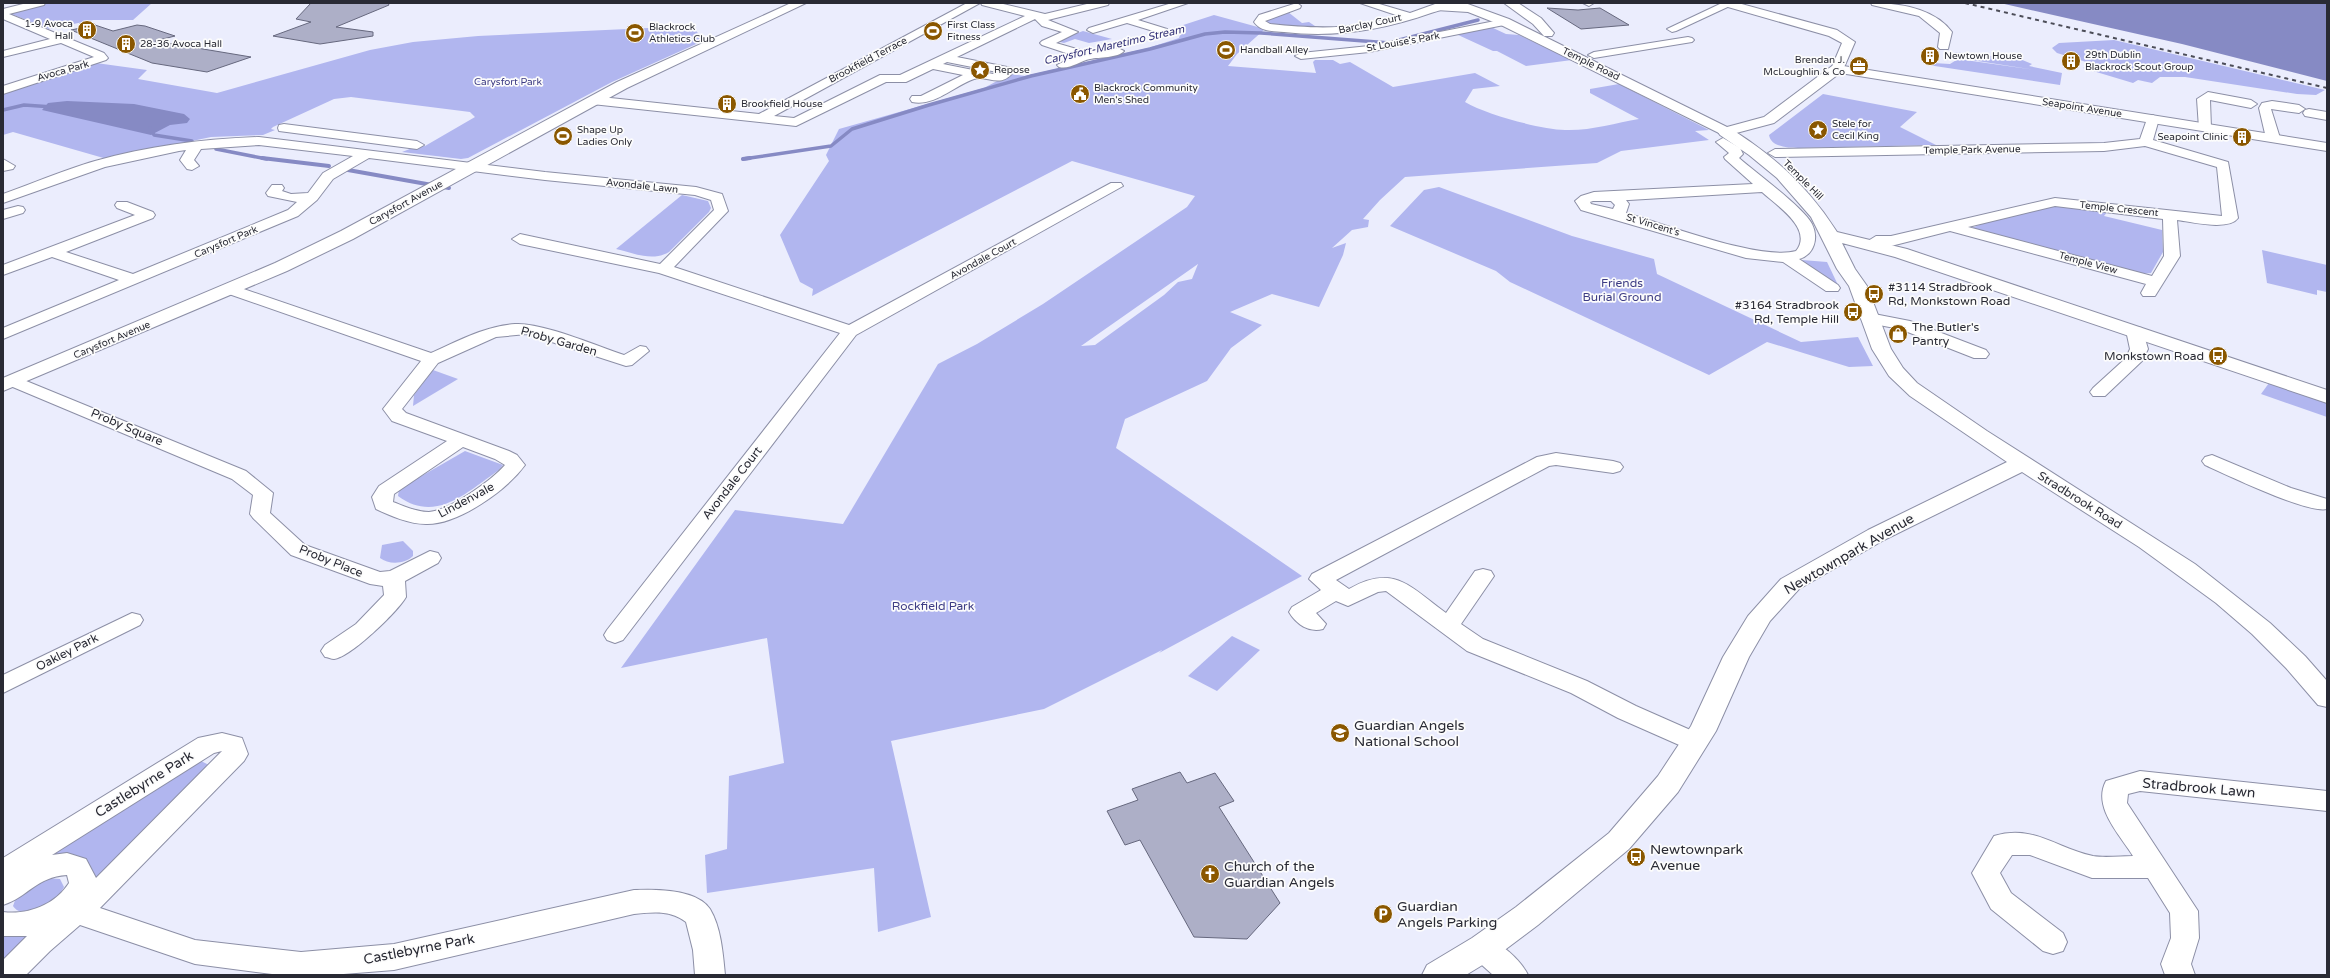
<svg xmlns="http://www.w3.org/2000/svg" width="2330" height="978" font-family="'Varela Round',sans-serif">
<style>
.green{fill:#b1b6ef;fill-rule:evenodd}
.water{fill:#868ac4}
.lines{fill:none;stroke-linecap:round;stroke-linejoin:round}
.stream-far1{stroke:#868ac4;stroke-width:3.5}
.stream{stroke:#868ac4;stroke-width:4}
.building{fill:#adafc7;stroke:#66687e}
.minor-casing{stroke:#8c8fa6;stroke-width:2}
.tertiary-casing{stroke:#8c8fa6;stroke-width:2}
.secondary-casing{stroke:#8c8fa6;stroke-width:2}
.trunk-casing{stroke:#8c8fa6;stroke-width:2}
.minor{fill:#fff;fill-rule:evenodd}
.tertiary{fill:#fff;fill-rule:evenodd}
.secondary{fill:#fff;fill-rule:evenodd}
.trunk{fill:#fff;fill-rule:evenodd}
.rail{stroke:#4c4d58;stroke-width:2;stroke-dasharray:4 4;stroke-linecap:butt}
.labels{text-anchor:middle;dominant-baseline:central;stroke-width:3.5;stroke-linejoin:round;paint-order:stroke}
.far-poi-label{font-size:10px;fill:#292a34;stroke:#fcfcfc;text-anchor:start}
.far-street-label{font-size:10px;fill:#292a34;stroke:#fcfcfc}
.far-park-label{font-size:10px;fill:#3d3c84;stroke:#fcfcfc}
.far-water-label{font-size:11px;font-style:italic;fill:#323076;stroke:#fcfcfc}
.park-label{font-size:12px;fill:#3d3c84;stroke:#fcfcfc}
.poi-label{font-size:12px;fill:#292a34;stroke:#fcfcfc;text-anchor:start}
.street-label{font-size:12px;fill:#292a34;stroke:#fcfcfc}
.near-street-label{font-size:14px;fill:#292a34;stroke:#fcfcfc}
.near-poi-label{font-size:14px;fill:#292a34;stroke:#fcfcfc;text-anchor:start}
</style>
<rect width="100%" height="100%" fill="#ebedfd"/>
<g class="green">
<polygon points="44,3 152,3 133,20 93,20 49,29 9,13"/>
<polygon points="1288,12 1302,23 1309,22 1318,28 1269,24 1264,21"/>
<path d="M1214 15 1265 29 1237 54 1228 66 1316 73 1313 62 1315 60H1333L1340 64 1350 62 1393 87 1475 73 1500 86 1473 89 1465 102C1487 115 1540 129 1565 130 1590 131 1615 123 1639 119L1590 93V89L1619 84 1709 130 1695 131 1709 140 1621 151 1597 163 1405 177 1380 200 1363 219 1369 220 1368 227 1352 230 1332 248 1346 243 1343 255 1319 307 1272 294 1230 312 1262 325 1231 348 1207 381 1125 419 1116 448 1302 576 1159 653 1162 650 1044 709 891 741 931 917 878 932 874 868 707 893 705 855 727 849 729 776 784 763 767 638 621 668 735 510 843 524 938 364 977 344 1043 304 1187 207 1195 196 1072 161 812 296 813 289 800 282 780 235 829 161 826 155 839 129 984 88 1010 74 1025 76 1148 48 1179 38 1181 32 1174 31V28ZM1198 264 1192 279 1178 282 1164 295 1095 345 1081 346Z"/>
<polygon points="1491,27 1506,34 1519,35 1572,60 1526,66 1497,51 1493,51 1456,34"/>
<polygon points="649,28 693,28 705,40 612,82 468,158 461,159 402,152 415,147 425,146 475,117 470,112 351,97 334,99 273,127 271,129 275,130 263,135 211,137 107,159 13,132 3,135 3,91 96,63 147,70 138,79 217,93 370,50 413,42 478,36"/>
<polygon points="1083,31 1112,39 1089,43 1075,39 1064,43 1056,41"/>
<polygon points="2114,40 2325,90 2316,95 2297,94 2185,77 2160,77 2152,83 2138,80 2133,83 2083,68 2093,64 2057,53 2052,48 2059,43"/>
<polygon points="1954,52 2020,59 2032,64 2029,66 2062,73 2060,85 1928,65 1933,63 1950,64 1958,59 2035,70 1958,58"/>
<path d="M1823 94 1917 112 1900 127 1936 145 1798 148C1788 148 1771 147 1769 135Z"/>
<polygon points="1439,187 1572,236 1654,259 1657,274 1801,342 1858,337 1873,366 1849,367 1767,342 1709,375 1510,282 1496,271 1390,226 1424,190"/>
<path d="M682 195 708 201 711 208 709 212 669 252C652 262 634 253 616 249Z"/>
<polygon points="2055,206 2108,211 2104,216 2162,230 2163,252 2151,273 2141,274 1972,228 1986,222"/>
<polygon points="2262,250 2327,265 2327,292 2317,290 2317,295 2267,283"/>
<polygon points="1802,260 1827,262 1838,285 1834,285"/>
<polygon points="433,370 458,379 413,406 414,395"/>
<polygon points="2269,383 2327,403 2327,417 2261,394"/>
<path d="M465 451 503 465 499 470C467 492 436 524 398 496L399 489Z"/>
<path d="M403 541 413 551V556C405 564 389 565 380 558L382 545Z"/>
<polygon points="1232,636 1260,650 1217,691 1188,676"/>
<polygon points="201,761 209,765 89,891 90,879 29,866"/>
<path d="M48 878 60 879 64 887C58 901 24 923 13 906L17 895Z"/>
<polygon points="3,928 33,930 3,968"/>
</g>
<g class="water">
<polygon points="2000,3 2327,3 2327,81 2182,44"/>
<polygon points="67,101 134,104 184,114 190,119 187,123 170,125 151,135 42,110 48,103"/>
</g>
<g class="lines">
<g class="stream-far1">
<polyline points="1399,40 1478,20"/>
<polyline points="3,110 24,105 53,107"/>
<polyline points="150,128 154,135 192,141"/>
<polyline points="216,149 267,159"/>
<polyline points="743,159 831,146 852,129 929,105 1031,76 1150,49 1205,34 1225,32 1261,33 1390,43"/>
</g>
<g class="stream">
<polyline points="262,158 329,166"/>
<polyline points="743,159 750,158"/>
<polyline points="348,170 449,188"/>
</g>
</g>
<g class="building">
<polygon points="311,3 388,3 389,5 336,27 373,32 373,36 320,44 273,36 311,22 296,19"/>
<polygon points="1547,8 1578,10 1600,8 1629,25 1581,29"/>
<polygon points="95,25 113,31 137,25 145,26 175,36 155,41 251,57 207,72 152,63 71,30"/>
<polygon points="1180,772 1187,783 1215,773 1234,801 1219,807 1280,903 1247,939 1194,937 1140,840 1125,845 1107,811 1138,800 1132,789"/>
</g>
<g class="lines">
<defs>
<g id="minor">
<polygon points="27,3 45,3 44,5 9,14 104,53 108,58 106,60 3,94 3,86 94,57 61,43 3,57 3,51 50,39 3,19 3,9"/>
<path d="M967 3H980L774 116 794 118 880 75H900L1025 16 982 5 981 3H999L1045 14 1091 3H1109L1108 5 1048 20 1078 32 1056 43 1087 52 1118 48 1124 51C1118 58 1099 57 1090 59 1080 61 1069 70 1059 67L1057 65 1075 56 1042 45 1040 43 1042 41 1062 32 1042 26 1035 19 957 57 1012 68 1014 71C1001 90 986 74 974 79 954 86 934 107 912 102L910 99 912 96H921L963 75 933 69 906 82H886L796 126 592 104 586 100 592 96 759 114ZM947 62 997 72 993 74 943 64Z"/>
<polygon points="1172,3 1188,3 1138,20 1167,29 1167,33 1163,34 1127,23 1093,33 1087,30 1089,28"/>
<path d="M1297 3 1301 6 1300 8 1265 21 1270 24C1320 29 1349 30 1399 16L1360 3H1376L1410 13 1438 3H1452C1448 9 1437 11 1431 13 1383 30 1335 38 1284 32 1273 31 1261 32 1254 22L1259 15Z"/>
<polygon points="1583,3 1594,3 1589,6"/>
<polygon points="1722,3 1734,4 1676,31 1672,32 1667,29"/>
<path d="M1871 3C1899 3 1934 8 1952 32L1948 49H1940L1938 47 1940 33 1919 16 1872 5Z"/>
<polygon points="1505,19 1510,22 1509,24 1369,52 1301,59 1295,56 1301,53 1369,46"/>
<polygon points="1688,37 1692,38 1694,40 1692,42 1594,58 1588,55 1594,52"/>
<polygon points="2208,92 2251,100 2257,104 2251,108 2210,100 2211,128 2205,132 2199,128 2197,99"/>
<polygon points="2272,101 2299,105 2305,109 2299,113 2271,109 2280,138 2273,142 2266,138 2259,108 2262,103"/>
<polygon points="2309,109 2327,112 2327,120 2305,116 2303,113 2305,110"/>
<path d="M2153 115 2159 119 2153 140 2228 162 2238 218C2229 231 2192 222 2177 220L2180 256 2155 296H2143L2141 293 2146 284 1950 231 1891 246H1876L1868 241 1876 236H1891L2055 198 2222 216 2217 167 2145 146 2104 151 1775 157 1768 153 1775 149 2104 143 2140 139 2147 119ZM2055 206 2163 219 2164 256 2152 276 1968 227Z"/>
<polygon points="284,124 417,141 424,145 417,149 279,131 278,128 279,125"/>
<path d="M259 137 545 172 696 187 722 194 728 211 674 267 849 325 1111 183H1121L1123 186 856 335 623 640 615 643 607 640 604 635 607 630 840 333 659 273 520 244 512 239 520 234 660 264 714 210 711 200 695 195 545 180 369 158 333 179 317 200 298 216 3 339V328L119 280 52 257 3 275V265L135 215 117 208 115 205 117 202H127L153 212 155 215 153 218 66 252 133 274 288 210 297 202 268 196 266 193 272 185H282L284 188 282 191 291 194 308 193 323 173 353 156 259 145 201 149 194 160 199 166 192 170 187 169 180 160 186 150 179 151 105 167 3 203V194C34 183 64 170 95 161 149 146 204 139 259 137Z"/>
<path d="M1723 138 1740 148 1743 154 1739 158C1755 172 1804 208 1812 224 1819 238 1814 255 1799 259L1838 285 1840 288 1838 291H1826L1783 262 1746 258 1581 210 1575 201 1581 196 1594 192 1753 184 1725 159 1724 157 1729 153 1716 142ZM1762 192C1776 205 1814 229 1796 251 1760 261 1665 224 1626 213L1629 204 1626 200H1629ZM1593 201H1611L1615 205 1613 209 1591 204 1590 202Z"/>
<polygon points="3,159 15,166 13,169 3,171"/>
<polygon points="18,206 23,207 25,210 23,213 3,219 3,210"/>
<path d="M232 285 431 353C458 341 485 326 515 324 541 322 597 346 624 355L640 346 646 347 649 351 632 365 626 366 527 334 496 337 438 363 402 409 406 413 509 451 517 455 525 465C507 490 458 525 426 524 409 524 391 516 376 509L372 497 379 486 447 441 392 421 383 409 421 361 226 293 224 290 226 287ZM463 447 495 459 505 465C491 481 450 510 429 512 416 512 404 506 393 502L394 494Z"/>
<polygon points="1869,313 1910,321 1986,350 1989,354 1986,358 1974,358 1900,329 1863,322 1861,318 1863,314"/>
<polygon points="2136,327 2142,328 2148,349 2142,361 2105,396 2093,396 2090,392 2093,388 2126,358 2130,349 2127,335 2130,328"/>
<path d="M14 376 246 471 273 493 270 513 305 545 380 572 390 571 430 551 438 553 441 558 438 563 405 581 406 597C397 612 351 657 334 659 331 659 328 657 325 657L321 651 325 645 356 624 384 595 383 586 370 584 291 555 253 518 250 514 253 495 232 479 8 385 5 381 8 377Z"/>
<path d="M1556 453 1613 461 1620 463 1623 467 1620 471 1613 473 1556 465 1549 466 1336 580 1349 589C1394 563 1410 587 1446 613L1475 571 1483 569 1491 571 1494 576 1461 624 1483 639 1587 681 1636 706 1704 736 1707 742 1704 748 1695 751 1686 748 1618 718 1571 693 1467 651 1386 591 1378 592 1348 606 1336 601 1316 613 1326 624 1323 629C1309 633 1296 624 1289 612L1292 607 1321 590 1309 579 1312 574 1537 457Z"/>
<path d="M2212 455 2291 488 2327 499V509C2308 514 2227 475 2205 465L2202 461 2205 457Z"/>
<polygon points="132,613 140,615 143,620 140,625 3,693 3,675"/>
<path d="M222 733 242 738 248 754 244 761 100 908 195 940 301 952 394 944 634 890C655 889 697 889 710 909 721 927 723 954 725 975H695L693 950 686 922C671 910 653 912 634 914L394 970 331 975H280L195 964 80 925 50 951 26 975H3V960L27 936H3V912C28 915 55 905 69 883L67 875C36 877 28 897 3 905V858L198 738ZM222 751 96 878 86 859 67 853 52 855 214 753Z"/>
<path d="M2140 771 2327 791V811L2140 791 2128 794 2127 803 2198 911 2199 938 2191 964 2195 975H2165L2161 964 2171 938 2170 913 2148 878H2092L2030 855H2012L2000 873 2011 893 2063 933 2067 942 2063 951 2053 954 2043 951 1991 909 1972 873 1994 836C2034 824 2057 849 2093 856 2105 858 2121 856 2133 856 2120 835 2092 807 2106 781Z"/>
<path d="M1483 936C1500 942 1520 959 1528 975H1493L1473 957 1469 948 1473 939Z"/>
</g>
<g id="tertiary">
<polygon points="1504,3 1518,3 1541,18 1554,33 1552,36 1544,36 1533,24"/>
<polygon points="1719,3 1738,3 1837,30 1855,42 1842,72 1832,72 1831,69 1842,43 1829,36 1721,5"/>
</g>
<g id="secondary">
<polygon points="791,3 806,3 627,88 353,239 287,271 3,391 3,378 275,263 341,231 617,82"/>
<path d="M1725 128C1735 130 1743 137 1752 143 1786 167 1814 196 1837 232L1907 249 2327 390V403L1895 257 1842 243 1855 269 1867 286 1891 349 1903 368 1917 383 1987 431 2195 564 2270 623 2305 656 2327 681V707L2318 705 2286 668 2252 634 2216 603 2139 547 2022 472 1884 540 1799 589 1770 621 1749 657 1716 731 1678 792 1629 849 1538 925 1494 958 1466 975H1422L1427 965 1472 938 1516 907 1609 833 1658 776 1691 726 1723 657 1748 616 1781 579 1868 530 2007 462 1910 396 1889 376 1872 349 1849 286 1837 269 1811 217 1777 178 1749 155 1720 135 1718 132Z"/>
</g>
<polygon id="trunk" points="1448,3 1465,3 1509,19 1727,127 1764,117 1832,66 1837,65 2327,143 2327,151 1840,73 1774,123 1725,136 1501,25 1468,12 1436,10 1430,7 1436,4"/>
</defs>
<use href="#minor" class="minor-casing"/>
<use href="#tertiary" class="tertiary-casing"/>
<use href="#secondary" class="secondary-casing"/>
<use href="#trunk" class="trunk-casing"/>
<use href="#minor" class="minor"/>
<use href="#tertiary" class="tertiary"/>
<use href="#secondary" class="secondary"/>
<use href="#trunk" class="trunk"/>
<polyline class="rail" points="1965,3 2327,88"/>
</g>
<defs>
<symbol id="building-disc" viewBox="-11 -11 22 22"><circle r="9.5" fill="#8a5700" stroke="#fcfcfc"/><path d="M-4-6H4V6H1V3H-1V6H-4ZM-2.5-4.3h1.7v1.8h-1.7ZM.8-4.3h1.7v1.8H.8ZM-2.5-1h1.7V.8h-1.7ZM.8-1h1.7V.8H.8Z" fill="#fff"/></symbol>
<symbol id="stadium-disc" viewBox="-11 -11 22 22"><circle r="9.5" fill="#8a5700" stroke="#fcfcfc"/><path d="M0-5a6.5 5 0 1 0 0 10a6.5 5 0 1 0 0-10ZM-3.5-1.8h7v3.6h-7Z" fill="#fff"/></symbol>
<symbol id="office-disc" viewBox="-11 -11 22 22"><circle r="9.5" fill="#8a5700" stroke="#fcfcfc"/><path d="M-6-3h4V-5.5h4V-3h4V5H-6ZM-1-4.5V-3h2v-1.5ZM-6 0V1H6V0Z" fill="#fff"/></symbol>
<symbol id="sight-disc" viewBox="-11 -11 22 22"><circle r="9.5" fill="#8a5700" stroke="#fcfcfc"/><path d="M0-6L1.8-2.2L6-1.7L2.9 1.2L3.7 5.4L0 3.3L-3.7 5.4L-2.9 1.2L-6-1.7L-1.8-2.2Z" fill="#fff"/></symbol>
<symbol id="civic-disc" viewBox="-11 -11 22 22"><circle r="9.5" fill="#8a5700" stroke="#fcfcfc"/><path d="M-.6-6.5H3V-4.5H.6V-3L4-1V1h2V6H-6V1h2V-1L-.6-3ZM-1.2 2.5V6h2.4V2.5Z" fill="#fff"/></symbol>
<symbol id="bus-disc" viewBox="-11 -11 22 22"><circle r="9.5" fill="#8a5700" stroke="#fcfcfc"/><path d="M-5-6H5V4H4V6H2V4H-2V6H-4V4H-5ZM-3.5-4V0h7V-4ZM-3.5 1.2v1.5H-2V1.2ZM2 1.2v1.5H3.5V1.2Z" fill="#fff"/></symbol>
<symbol id="shop-disc" viewBox="-11 -11 22 22"><circle r="9.5" fill="#8a5700" stroke="#fcfcfc"/><path d="M-5-2.5h2.3a2.7 3.5 0 0 1 5.4 0H5L5.5 6h-11ZM-1.5-2.5h3a1.5 2.3 0 0 0-3 0Z" fill="#fff"/></symbol>
<symbol id="school-disc" viewBox="-11 -11 22 22"><circle r="9.5" fill="#8a5700" stroke="#fcfcfc"/><path d="M0-5L7-2L0 1L-7-2ZM-4 1L0 2.5L4 1V4Q0 6-4 4Z" fill="#fff"/></symbol>
<symbol id="church-disc" viewBox="-11 -11 22 22"><circle r="9.5" fill="#8a5700" stroke="#fcfcfc"/><path d="M-1.2-6h2.4v3.5h3.3v2.4h-3.3V6h-2.4V-.1h-3.3v-2.4h3.3Z" fill="#fff"/></symbol>
<symbol id="parking-disc" viewBox="-11 -11 22 22"><circle r="9.5" fill="#8a5700" stroke="#fcfcfc"/><path d="M-3.5-5.5H1a3.5 3.5 0 0 1 0 7H-1V5.5H-3.5ZM-1-3.4V-.6H.8a1.4 1.4 0 0 0 0-2.8Z" fill="#fff"/></symbol>
</defs>
<g fill-rule="evenodd">
<use href="#building-disc" x="76" y="19" width="22" height="22"/>
<use href="#stadium-disc" x="922" y="20" width="22" height="22"/>
<use href="#stadium-disc" x="624" y="22" width="22" height="22"/>
<use href="#building-disc" x="115" y="33" width="22" height="22"/>
<use href="#stadium-disc" x="1215" y="39" width="22" height="22"/>
<use href="#building-disc" x="1919" y="45" width="22" height="22"/>
<use href="#building-disc" x="2060" y="50" width="22" height="22"/>
<use href="#office-disc" x="1848" y="55" width="22" height="22"/>
<use href="#sight-disc" x="969" y="59" width="22" height="22"/>
<use href="#civic-disc" x="1069" y="83" width="22" height="22"/>
<use href="#building-disc" x="716" y="93" width="22" height="22"/>
<use href="#sight-disc" x="1807" y="119" width="22" height="22"/>
<use href="#stadium-disc" x="552" y="125" width="22" height="22"/>
<use href="#building-disc" x="2231" y="126" width="22" height="22"/>
<use href="#bus-disc" x="1863" y="283" width="22" height="22"/>
<use href="#bus-disc" x="1842" y="301" width="22" height="22"/>
<use href="#shop-disc" x="1887" y="323" width="22" height="22"/>
<use href="#bus-disc" x="2207" y="345" width="22" height="22"/>
<use href="#school-disc" x="1329" y="722" width="22" height="22"/>
<use href="#bus-disc" x="1625" y="846" width="22" height="22"/>
<use href="#church-disc" x="1199" y="863" width="22" height="22"/>
<use href="#parking-disc" x="1372" y="903" width="22" height="22"/>
</g>
<g class="labels">
<g class="far-poi-label">
<text x="73" y="24" text-anchor="end">1-9 Avoca<tspan x="73" dy="12">Hall</tspan></text>
<text x="947" y="25">First Class<tspan x="947" dy="12">Fitness</tspan></text>
<text x="649" y="27">Blackrock<tspan x="649" dy="12">Athletics Club</tspan></text>
<text x="140" y="44">28-36 Avoca Hall</text>
<text x="1240" y="50">Handball Alley</text>
<text x="2085" y="55">29th Dublin<tspan x="2085" dy="12">Blackrock Scout Group</tspan></text>
<text x="1944" y="56">Newtown House</text>
<text x="1845" y="60" text-anchor="end">Brendan J.<tspan x="1845" dy="12">McLoughlin &amp; Co</tspan></text>
<text x="994" y="70">Repose</text>
<text x="1094" y="88">Blackrock Community<tspan x="1094" dy="12">Men's Shed</tspan></text>
<text x="741" y="104">Brookfield House</text>
<text x="1832" y="124">Stele for<tspan x="1832" dy="12">Cecil King</tspan></text>
<text x="577" y="130">Shape Up<tspan x="577" dy="12">Ladies Only</tspan></text>
<text x="2228" y="137" text-anchor="end">Seapoint Clinic</text>
</g>
<g class="far-street-label">
<text transform="translate(1370 24) rotate(-12)">Barclay Court</text>
<text transform="translate(1403 42) rotate(-10)">St Louise's Park</text>
<text transform="translate(868 60) rotate(-28)">Brookfield Terrace</text>
<text transform="translate(1591 64) rotate(26)">Temple Road</text>
<text transform="translate(63 71) rotate(-16)">Avoca Park</text>
<text transform="translate(2082 108) rotate(9)">Seapoint Avenue</text>
<text transform="translate(1972 150) rotate(-1)">Temple Park Avenue</text>
<text transform="translate(1803 180) rotate(45)">Temple Hill</text>
<text transform="translate(642 186) rotate(6)">Avondale Lawn</text>
<text transform="translate(406 203) rotate(-29)">Carysfort Avenue</text>
<text transform="translate(2119 209) rotate(6)">Temple Crescent</text>
<text transform="translate(1653 225) rotate(17)">St Vincent's</text>
<text transform="translate(226 242) rotate(-23)">Carysfort Park</text>
<text transform="translate(983 259) rotate(-29)">Avondale Court</text>
<text transform="translate(2088 263) rotate(15)">Temple View</text>
<text transform="translate(112 340) rotate(-23)">Carysfort Avenue</text>
</g>
<g class="far-park-label">
<text x="508" y="82">Carysfort Park</text>
</g>
<g class="far-water-label">
<text transform="translate(1114 45) rotate(-13)">Carysfort-Maretimo Stream</text>
</g>
<g class="park-label">
<text x="1622" y="283">Friends<tspan x="1622" dy="14">Burial Ground</tspan></text>
<text x="933" y="606">Rockfield Park</text>
</g>
<g class="poi-label">
<text x="1888" y="287">#3114 Stradbrook<tspan x="1888" dy="14">Rd, Monkstown Road</tspan></text>
<text x="1839" y="305" text-anchor="end">#3164 Stradbrook<tspan x="1839" dy="14">Rd, Temple Hill</tspan></text>
<text x="1912" y="327">The Butler's<tspan x="1912" dy="14">Pantry</tspan></text>
<text x="2204" y="356" text-anchor="end">Monkstown Road</text>
</g>
<g class="street-label">
<text transform="translate(559 341) rotate(16)">Proby Garden</text>
<text transform="translate(127 427) rotate(23)">Proby Square</text>
<text transform="translate(732 483) rotate(-52)">Avondale Court</text>
<text transform="translate(466 500) rotate(-28)">Lindenvale</text>
<text transform="translate(2080 500) rotate(32)">Stradbrook Road</text>
<text transform="translate(331 561) rotate(22)">Proby Place</text>
<text transform="translate(67 652) rotate(-27)">Oakley Park</text>
</g>
<g class="near-street-label">
<text transform="translate(1849 554) rotate(-30)">Newtownpark Avenue</text>
<text transform="translate(144 784) rotate(-32)">Castlebyrne Park</text>
<text transform="translate(2199 788) rotate(5)">Stradbrook Lawn</text>
<text transform="translate(419 949) rotate(-11)">Castlebyrne Park</text>
</g>
<g class="near-poi-label">
<text x="1354" y="725">Guardian Angels<tspan x="1354" dy="16">National School</tspan></text>
<text x="1650" y="849">Newtownpark<tspan x="1650" dy="16">Avenue</tspan></text>
<text x="1224" y="866">Church of the<tspan x="1224" dy="16">Guardian Angels</tspan></text>
<text x="1397" y="906">Guardian<tspan x="1397" dy="16">Angels Parking</tspan></text>
</g>
</g>
<rect width="2330" height="978" fill="none" stroke="#292a34" stroke-width="8"/>
</svg>
